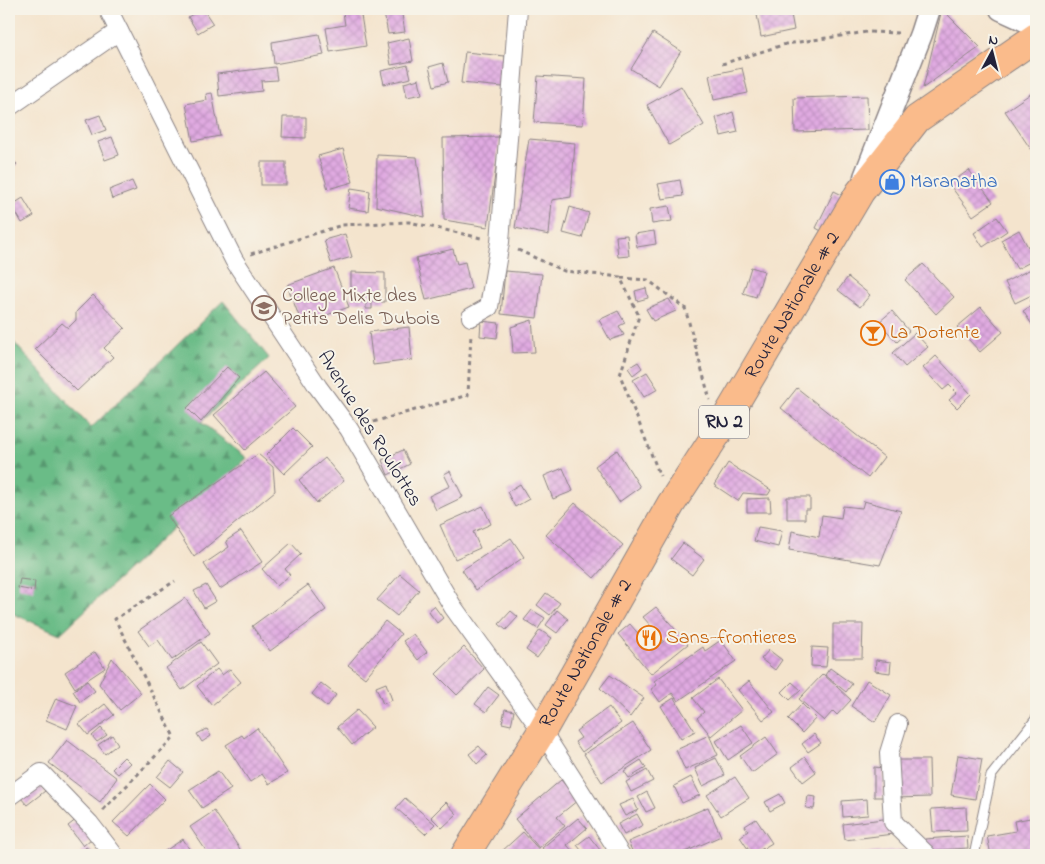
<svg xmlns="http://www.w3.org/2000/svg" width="1045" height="864" font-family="'Indie Flower',sans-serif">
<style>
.forest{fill:url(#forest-firs);stroke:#466f61}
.building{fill:url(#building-cross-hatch)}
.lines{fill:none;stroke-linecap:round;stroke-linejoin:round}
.service-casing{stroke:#8b8384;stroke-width:11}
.minor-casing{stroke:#8b8384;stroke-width:20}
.tertiary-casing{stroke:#8b8384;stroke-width:25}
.primary-casing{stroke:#8b8384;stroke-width:30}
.path{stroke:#8b8384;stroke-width:3;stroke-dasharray:4 4;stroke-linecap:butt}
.service{stroke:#fff;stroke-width:9}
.minor{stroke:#fff;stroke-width:18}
.tertiary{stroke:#fff;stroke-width:22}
.primary{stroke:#fabb8b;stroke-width:28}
.labels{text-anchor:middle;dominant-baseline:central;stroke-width:4;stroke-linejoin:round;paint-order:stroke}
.shield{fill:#f7f3e8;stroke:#62616f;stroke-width:1}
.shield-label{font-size:19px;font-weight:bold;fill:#22223b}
.shop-label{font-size:20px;fill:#366cbe;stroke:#f7f3e8;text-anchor:start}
.education-label{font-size:20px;fill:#785e54;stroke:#f7f3e8;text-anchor:start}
.street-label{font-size:20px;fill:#22223b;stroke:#f7f3e8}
.food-label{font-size:20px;fill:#c56008;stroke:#f7f3e8;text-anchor:start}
</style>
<defs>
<pattern id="forest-firs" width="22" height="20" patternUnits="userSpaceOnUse" patternTransform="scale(1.25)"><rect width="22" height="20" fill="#6abc87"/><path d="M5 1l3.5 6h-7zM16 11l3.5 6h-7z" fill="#579870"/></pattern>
<pattern id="building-cross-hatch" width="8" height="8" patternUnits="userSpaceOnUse" patternTransform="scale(1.25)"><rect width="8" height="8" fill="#e0aae1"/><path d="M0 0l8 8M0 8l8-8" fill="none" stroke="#c092c2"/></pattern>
</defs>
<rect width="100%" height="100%" fill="#f7f3e8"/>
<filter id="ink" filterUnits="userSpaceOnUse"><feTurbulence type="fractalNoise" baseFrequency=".02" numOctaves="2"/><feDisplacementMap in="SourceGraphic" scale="10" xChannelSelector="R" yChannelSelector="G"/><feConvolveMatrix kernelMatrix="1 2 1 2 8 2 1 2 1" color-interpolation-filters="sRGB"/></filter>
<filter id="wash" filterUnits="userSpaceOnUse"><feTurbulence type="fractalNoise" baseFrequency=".0096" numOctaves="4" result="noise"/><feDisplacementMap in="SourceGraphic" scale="20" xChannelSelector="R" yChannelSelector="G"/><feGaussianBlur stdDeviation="1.12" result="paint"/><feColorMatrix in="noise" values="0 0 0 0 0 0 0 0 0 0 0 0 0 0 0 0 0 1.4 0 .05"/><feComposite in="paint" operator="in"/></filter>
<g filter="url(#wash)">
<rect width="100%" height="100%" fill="#f4e4cd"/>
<polygon class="forest" points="223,301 269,358 201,422 247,458 60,634 9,612 9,337 91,428"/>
<g id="blocks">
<g class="building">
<polygon points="201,9 203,9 213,24 198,33 188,17"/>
<polygon points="360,9 366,46 330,52 326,28 345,25 343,12"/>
<polygon points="401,9 405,32 388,34 384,13"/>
<polygon points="756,9 790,9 794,30 761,37"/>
<polygon points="942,9 980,47 923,88"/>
<polygon points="653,33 681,51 659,86 631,69"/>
<polygon points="319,34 324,55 274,64 272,42"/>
<polygon points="409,38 413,61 391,65 387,43"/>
<polygon points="465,52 505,56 503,87 461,83"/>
<polygon points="443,63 448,82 434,86 429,67"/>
<polygon points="408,65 411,78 384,84 381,71"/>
<polygon points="275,67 277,80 261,81 262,91 219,96 217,74"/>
<polygon points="742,68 748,93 714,100 709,75"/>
<polygon points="538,76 586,79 583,125 534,122"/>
<polygon points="419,79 422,94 407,97 404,83"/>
<polygon points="681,86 704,125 669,145 647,105"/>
<polygon points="1036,90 1036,157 1005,111"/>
<polygon points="212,93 220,136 193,141 186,104 207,100 206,94"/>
<polygon points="867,96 868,130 795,132 794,98"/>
<polygon points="733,112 738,132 721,136 716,118"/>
<polygon points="100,115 106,130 92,135 86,120"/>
<polygon points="283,117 306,117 306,138 282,137"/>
<polygon points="112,137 119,155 105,160 98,142"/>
<polygon points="500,137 488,227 444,220 443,138"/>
<polygon points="529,139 575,143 571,197 552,200 549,235 515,228"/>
<polygon points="343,149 353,182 328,189 318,156"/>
<polygon points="377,155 417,157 425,217 376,206"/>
<polygon points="9,156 17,164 9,172"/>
<rect x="261" y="162" width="25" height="23"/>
<polygon points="969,170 993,202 973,216 949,184"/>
<polygon points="680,180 683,196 662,199 658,184"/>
<polygon points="132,181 136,190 112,199 109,190"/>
<polygon points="351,188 370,191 368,211 348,208"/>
<polygon points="834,191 844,196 825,233 816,228"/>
<polygon points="23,198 34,216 22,223 12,205"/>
<polygon points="669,206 672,221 652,224 650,209"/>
<polygon points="570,207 589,213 582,238 563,233"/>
<polygon points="997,217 1007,231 983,247 974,233"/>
<polygon points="1019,230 1028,247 1031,246 1036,255 1036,259 1017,269 1001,240"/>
<polygon points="654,231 656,244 637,247 635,234"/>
<polygon points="345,234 352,257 331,263 324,240"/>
<polygon points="627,235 629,256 618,257 616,236"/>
<polygon points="453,249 457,264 465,262 471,289 426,300 416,258"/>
<polygon points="923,264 954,297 936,314 905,280"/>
<polygon points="751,267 764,271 756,297 743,293"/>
<polygon points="334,268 349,307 302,324 287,285"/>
<polygon points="1031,269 1036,281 1036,293 1015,303 1005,282"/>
<polygon points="505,271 542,274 537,318 501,314"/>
<polygon points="351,272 385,273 385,302 372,302 372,309 366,309 366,302 351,302"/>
<polygon points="848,277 870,295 860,307 838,290"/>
<polygon points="646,288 648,298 637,301 635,291"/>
<polygon points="93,295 125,328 104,348 113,357 77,391 35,349 62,323 68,328 76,320 76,312"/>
<polygon points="1036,297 1036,324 1033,326 1023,311 1032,305 1030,301"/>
<polygon points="669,299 676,311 653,321 646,309"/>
<polygon points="981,307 1003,332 980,352 957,327"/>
<polygon points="618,311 625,323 619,326 624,335 610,340 599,320"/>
<polygon points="892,311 909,331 897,342 879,322"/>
<polygon points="532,320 535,352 513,353 511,327"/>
<polygon points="481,321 499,323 497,338 480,336"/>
<polygon points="409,327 412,360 373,365 369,332"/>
<polygon points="915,333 928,347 905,367 893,353"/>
<polygon points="936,356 971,394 957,408 949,400 957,393 949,385 943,390 923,368"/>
<polygon points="638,362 642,368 633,375 628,368"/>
<polygon points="227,367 239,378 201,422 187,408"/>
<polygon points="264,372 295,407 245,450 214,415"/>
<polygon points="647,372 658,389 644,397 633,380"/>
<polygon points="797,388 884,457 868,478 781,408"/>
<polygon points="293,428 312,447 284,474 266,455"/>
<polygon points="403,450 410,464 388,475 382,460"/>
<polygon points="617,450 640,487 619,502 595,466"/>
<polygon points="258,454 273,467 275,491 194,557 168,516"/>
<polygon points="325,458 344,481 317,503 299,480"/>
<polygon points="728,463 771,490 768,495 743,493 738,501 714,485"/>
<polygon points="563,468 573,491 553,499 544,476"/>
<polygon points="450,471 463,497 436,510 429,496 450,486 444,474"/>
<polygon points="520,484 529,499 515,507 507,492"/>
<polygon points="787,497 810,497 810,509 805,509 805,519 787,519"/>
<polygon points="770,498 771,512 747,512 747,499"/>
<polygon points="864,501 901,511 880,565 789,550 792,531 819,537 822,515 841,518 843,506 862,508"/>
<polygon points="575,503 623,545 594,578 546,535"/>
<polygon points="483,506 491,524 473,532 480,548 455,559 440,525"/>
<polygon points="758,527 782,531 778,547 754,541"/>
<polygon points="241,531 262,562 220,589 204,564 229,547 226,541"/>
<polygon points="511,538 524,557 476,590 462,570"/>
<polygon points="291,543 301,554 285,569 290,575 277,586 262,569"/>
<polygon points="683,543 704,559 692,575 671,559"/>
<polygon points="400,574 419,590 397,616 377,600"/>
<polygon points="20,579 35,581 34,591 18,588"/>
<polygon points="206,585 216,601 204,608 194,591"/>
<polygon points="308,585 326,610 270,651 252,626"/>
<polygon points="546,593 560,603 550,615 537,605"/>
<polygon points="185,598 210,633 172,660 158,640 149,646 138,631"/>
<polygon points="434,606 443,618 437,623 428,611"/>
<polygon points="656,607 688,644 651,674 618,634 630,624 652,650 664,641 643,617"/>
<polygon points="532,610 545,618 538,629 524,620"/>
<polygon points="557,610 568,619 557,633 546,625"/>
<polygon points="511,611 518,617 506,630 499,624"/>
<polygon points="385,621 401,634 365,678 348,665"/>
<polygon points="833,624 863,624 862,658 833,658"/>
<polygon points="540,630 552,638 537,658 526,650"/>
<polygon points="413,634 427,652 418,660 403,641"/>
<polygon points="721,640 736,661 678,701 672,693 660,702 651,689 657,685 654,681 703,647 705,651"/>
<polygon points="201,642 217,664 182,690 166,668"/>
<polygon points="464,647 484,669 457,695 436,674"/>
<polygon points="812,647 828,648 826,667 811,666"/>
<polygon points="769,650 782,660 775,670 761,659"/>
<polygon points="95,652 105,668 75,688 65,672"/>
<polygon points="112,658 141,693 120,710 99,684"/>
<polygon points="876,660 891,662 890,673 875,671"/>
<polygon points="830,668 852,684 846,692 825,675"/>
<polygon points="217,669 222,675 230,669 241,682 212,705 197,686"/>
<polygon points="823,674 851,700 837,715 833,711 824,721 799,699"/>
<polygon points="610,675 644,698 630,717 600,688"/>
<polygon points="718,679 742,710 711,736 697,718 704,712 693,698"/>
<polygon points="867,680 891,695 875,722 851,706"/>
<polygon points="87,681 95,691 80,702 73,691"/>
<polygon points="749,681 774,712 763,720 738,690"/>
<polygon points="792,682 801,690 790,700 782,692"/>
<polygon points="321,683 336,695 327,707 312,694"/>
<polygon points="386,683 392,700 383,704 376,687"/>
<polygon points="488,687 499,695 486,712 475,704"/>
<polygon points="56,698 77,706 67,729 46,720"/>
<polygon points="674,698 695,731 681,739 661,706"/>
<polygon points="105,704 114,715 88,735 79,724"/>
<polygon points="802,704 816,718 802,733 788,719"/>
<polygon points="609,707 621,723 582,752 575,742 581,738 576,731"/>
<polygon points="505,709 514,711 511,725 502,723"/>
<polygon points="357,710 373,727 352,745 337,727"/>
<polygon points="633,723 651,750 602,782 584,754"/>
<polygon points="741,725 753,743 728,760 716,741"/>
<polygon points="101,728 107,735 97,742 92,736"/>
<polygon points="257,728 287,773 269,784 262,774 250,782 226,745 242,735 244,738"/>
<polygon points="207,729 211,736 202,742 197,734"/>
<polygon points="814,734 821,743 808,752 802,744"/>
<polygon points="112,735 118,744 105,754 98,745"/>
<polygon points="709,735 718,755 685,770 676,750"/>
<polygon points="766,737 778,754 752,773 740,756"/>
<polygon points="67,740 117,778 100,802 49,763"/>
<polygon points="479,746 487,755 477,764 469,754"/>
<polygon points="958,755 982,759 975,799 951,795"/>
<polygon points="124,757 130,763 118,774 112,769"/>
<polygon points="805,757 816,772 803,782 792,767"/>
<polygon points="716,758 725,775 703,786 695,768"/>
<polygon points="641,760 646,768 629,778 624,771"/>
<polygon points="895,760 929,760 930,797 895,798"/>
<polygon points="170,761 183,772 170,787 157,777"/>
<polygon points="874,767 884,768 883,797 874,797"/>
<polygon points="647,770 653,781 631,792 626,782"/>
<polygon points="218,771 231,789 202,808 189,790"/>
<polygon points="691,777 700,795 682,803 674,786"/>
<polygon points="735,777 749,798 721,816 707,795"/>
<polygon points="561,780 578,800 557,817 565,826 539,848 515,819"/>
<polygon points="38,783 45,791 27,805 20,797"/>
<polygon points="150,784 165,799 129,836 113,822"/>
<polygon points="647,792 655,808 646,812 638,797"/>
<polygon points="780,794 785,803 770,811 765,802"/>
<polygon points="808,796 816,797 814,809 806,808"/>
<polygon points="405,798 435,824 425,834 396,808"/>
<polygon points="633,799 638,810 625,816 619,805"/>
<polygon points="867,799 868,815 843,817 842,801"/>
<polygon points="446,802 457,814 442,828 431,817"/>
<polygon points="708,807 721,836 678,855 634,855 628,842"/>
<polygon points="966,807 967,831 933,832 931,809"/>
<polygon points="214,811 244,855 209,855 190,827"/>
<polygon points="637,814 643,825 624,835 618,824"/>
<polygon points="578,818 587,828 567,845 576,855 548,855 542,848"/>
<polygon points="891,818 893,834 845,840 843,824"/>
<polygon points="1030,818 1035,847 991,855 987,836 1016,831 1014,821"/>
<polygon points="77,819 92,838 83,846 68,826"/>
<polygon points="756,819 772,843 752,855 740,837 748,831 745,826"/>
<polygon points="523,832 544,855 504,855 501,852"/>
<polygon points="589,836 600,850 593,855 585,855 577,845"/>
<polygon points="967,836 968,848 926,851 925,839"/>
<polygon points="183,839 193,855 159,855"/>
<polygon points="86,847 94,853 92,855 79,855"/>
<polygon points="905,850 906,855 858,855 858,854"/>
</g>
</g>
</g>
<g filter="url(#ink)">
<use href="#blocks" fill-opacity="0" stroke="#8b8384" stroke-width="1"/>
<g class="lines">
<defs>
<polyline id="service" points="970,855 975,851 991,776 1036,719"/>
<g id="minor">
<polyline points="108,9 234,260 318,387 349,429 453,607 542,731 621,855"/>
<polyline points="9,107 119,31"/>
<polyline points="471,317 489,307 500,242 518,9"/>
<polyline points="898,724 889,753 893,822 927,855"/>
<polyline points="9,792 11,795 41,773 90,824 114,855"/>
</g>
<g id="tertiary">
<polyline points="1001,9 1036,25"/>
<polyline points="865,177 921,34 929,9"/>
</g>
<g id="primary">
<path id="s1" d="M465 855 542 731 671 504 718 432 860 192 917 119 1036 37"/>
</g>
</defs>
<use href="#service" class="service-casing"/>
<use href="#minor" class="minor-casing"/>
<use href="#tertiary" class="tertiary-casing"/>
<use href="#primary" class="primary-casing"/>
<g class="path">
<polyline points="722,64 786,44 867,32 898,33"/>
<polyline points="518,250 564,271 620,277 639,316 620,375 660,476"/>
<polyline points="251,254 342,225 409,222 481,238"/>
<polyline points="621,278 648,280 685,308 710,400"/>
<polyline points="366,424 468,395 471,334"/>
<polyline points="103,810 174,737 115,619 175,581"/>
</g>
<use href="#service" class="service"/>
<use href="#minor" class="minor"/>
<use href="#tertiary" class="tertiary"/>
<use href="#primary" class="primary"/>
</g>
</g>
<defs>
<symbol id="shop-ring" viewBox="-11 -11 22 22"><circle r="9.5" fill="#f7f3e8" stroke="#3f7fe0" stroke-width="1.5"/><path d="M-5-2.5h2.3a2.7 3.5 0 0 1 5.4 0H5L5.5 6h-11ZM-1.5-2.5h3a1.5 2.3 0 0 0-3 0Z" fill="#3f7fe0"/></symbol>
<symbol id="school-ring" viewBox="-11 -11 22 22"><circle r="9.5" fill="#f7f3e8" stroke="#8d6e63" stroke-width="1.5"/><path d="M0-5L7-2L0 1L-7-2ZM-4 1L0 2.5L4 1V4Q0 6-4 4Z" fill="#8d6e63"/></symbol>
<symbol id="bar-ring" viewBox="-11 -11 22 22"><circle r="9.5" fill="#f7f3e8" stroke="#e8710a" stroke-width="1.5"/><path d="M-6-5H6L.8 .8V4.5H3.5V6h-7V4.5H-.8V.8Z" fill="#e8710a"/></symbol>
<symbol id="restaurant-ring" viewBox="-11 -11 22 22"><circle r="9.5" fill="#f7f3e8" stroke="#e8710a" stroke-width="1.5"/><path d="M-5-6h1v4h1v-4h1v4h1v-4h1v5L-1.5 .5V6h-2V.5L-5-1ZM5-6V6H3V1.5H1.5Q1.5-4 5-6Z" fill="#e8710a"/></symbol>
</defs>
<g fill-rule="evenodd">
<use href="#shop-ring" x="878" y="168" width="28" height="28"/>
<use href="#school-ring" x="250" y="294" width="28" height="28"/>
<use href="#bar-ring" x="859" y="319" width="28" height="28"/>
<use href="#restaurant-ring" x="635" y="624" width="28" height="28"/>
</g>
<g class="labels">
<rect class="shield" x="699" y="405.5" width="50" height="33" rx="4"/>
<g class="shield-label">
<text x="724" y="422">RN 2</text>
</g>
<g class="shop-label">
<text x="910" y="182">Maranatha</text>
</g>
<g class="education-label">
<text x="282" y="296">College Mixte des<tspan x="282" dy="23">Petits Delis Dubois</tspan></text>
</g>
<g class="street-label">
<text stroke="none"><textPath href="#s1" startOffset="640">Route Nationale # 2</textPath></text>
<text transform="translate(369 429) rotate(58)">Avenue des Roulottes</text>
<text stroke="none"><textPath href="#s1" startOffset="235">Route Nationale # 2</textPath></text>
</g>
<g class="food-label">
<text x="890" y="333">La Dotente</text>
<text x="666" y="638">Sans-frontieres</text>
</g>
</g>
<rect width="1045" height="864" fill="none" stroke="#f7f3e8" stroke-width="30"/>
<g transform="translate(992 52) rotate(7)" stroke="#f7f3e8" stroke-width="4" paint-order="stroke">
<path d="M0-4L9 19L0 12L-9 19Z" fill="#22223b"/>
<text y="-8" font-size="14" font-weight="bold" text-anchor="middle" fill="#22223b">N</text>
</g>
</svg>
